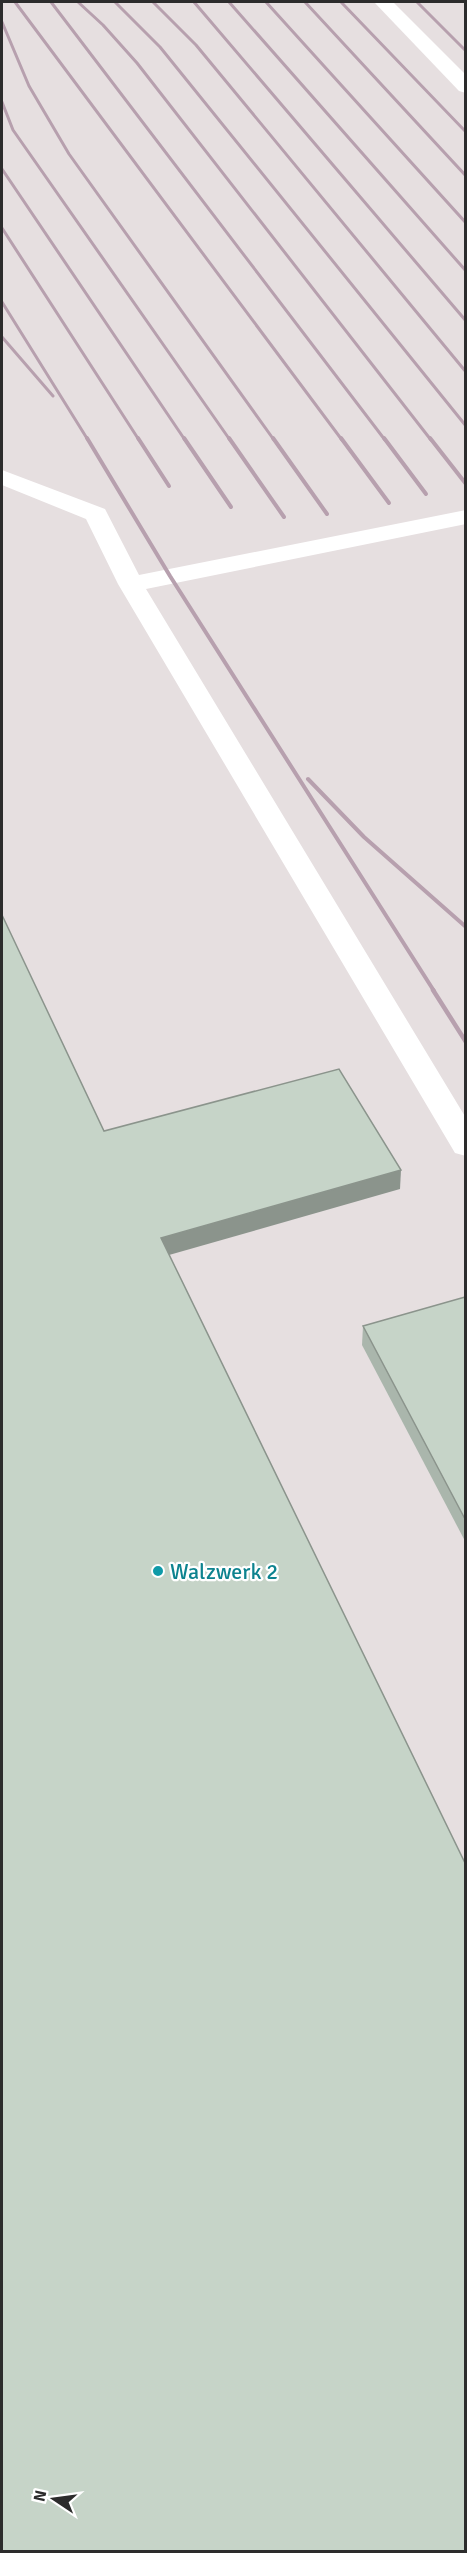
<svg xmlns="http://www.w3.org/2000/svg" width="467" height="2553" font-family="Signika,sans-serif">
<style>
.industrial{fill:#e6dfe0}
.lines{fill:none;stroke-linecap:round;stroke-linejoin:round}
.minor{fill:#fff;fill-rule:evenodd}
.rail-far2{stroke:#b7a0ae;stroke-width:3}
.rail-far1{stroke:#b7a0ae;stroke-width:4}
.rail{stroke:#b7a0ae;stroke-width:4.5}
.wall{fill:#aab6ac}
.shaded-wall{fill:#8b948c}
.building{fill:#c6d4c8;stroke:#8b948c;stroke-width:1.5}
.culture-dot{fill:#0f9aa8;stroke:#fff;stroke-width:2}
.labels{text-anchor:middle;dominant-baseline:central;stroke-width:4.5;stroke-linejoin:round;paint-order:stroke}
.culture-label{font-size:22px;fill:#0d838f;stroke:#fff;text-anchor:start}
</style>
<rect width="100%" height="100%" fill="#deeedf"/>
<rect class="industrial" x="2" y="2" width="463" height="2549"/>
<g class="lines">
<g class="minor">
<polygon points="374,2 393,2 466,75 466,93 459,91"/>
<polygon points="2,470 105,509 139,575 466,510 466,524 146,589 466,1118 466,1156 455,1153 118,584 86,519 2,485"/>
</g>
<g class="rail-far2">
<polyline points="15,2 342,440"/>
<polyline points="51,2 385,440"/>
<polyline points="78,2 103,25 137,63 431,440"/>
<polyline points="115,2 160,47 466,426"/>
<polyline points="153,2 196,45 466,372"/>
<polyline points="194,2 466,321"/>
<polyline points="229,2 466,271"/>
<polyline points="266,2 466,223"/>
<polyline points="305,2 466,176"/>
<polyline points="341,2 466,132"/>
<polyline points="417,2 466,51"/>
<polyline points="2,22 29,86 69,154 274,440"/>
<polyline points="2,102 13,130 230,440"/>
<polyline points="2,169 185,440"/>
<polyline points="2,228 139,440"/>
<polyline points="2,302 88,440"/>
<polyline points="2,337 53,396"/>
</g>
<g class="rail-far1">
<polyline points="87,438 170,576 434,991"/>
<polyline points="138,438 169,486"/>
<polyline points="184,438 231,507"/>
<polyline points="229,438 284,517"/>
<polyline points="273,438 327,514"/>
<polyline points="341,438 389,503"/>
<polyline points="384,438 426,494"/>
<polyline points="430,438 466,484"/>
<polyline points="308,779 364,837 466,927"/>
</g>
<polyline class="rail" points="433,990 466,1042"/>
</g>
<polygon class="wall" points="465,1297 465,1541 362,1345 363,1326"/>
<polygon class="shaded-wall" points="401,1170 400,1189 162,1257 161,1238"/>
<g class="building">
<polygon points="2,915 104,1131 339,1069 401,1170 161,1238 465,1863 465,2552 2,2552"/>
<polygon points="465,1297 465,1519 363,1326"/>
</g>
<circle class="culture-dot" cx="158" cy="1571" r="6"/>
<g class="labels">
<g class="culture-label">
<text x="170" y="1571">Walzwerk 2</text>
</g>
</g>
<rect width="467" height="2553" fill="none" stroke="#2c2c2c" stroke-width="6"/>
<g transform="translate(54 2499) rotate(283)" stroke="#ffffff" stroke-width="4.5" paint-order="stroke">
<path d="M0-4.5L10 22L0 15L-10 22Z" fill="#2c2c2c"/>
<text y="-9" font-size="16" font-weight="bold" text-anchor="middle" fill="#2c2c2c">N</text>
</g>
</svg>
